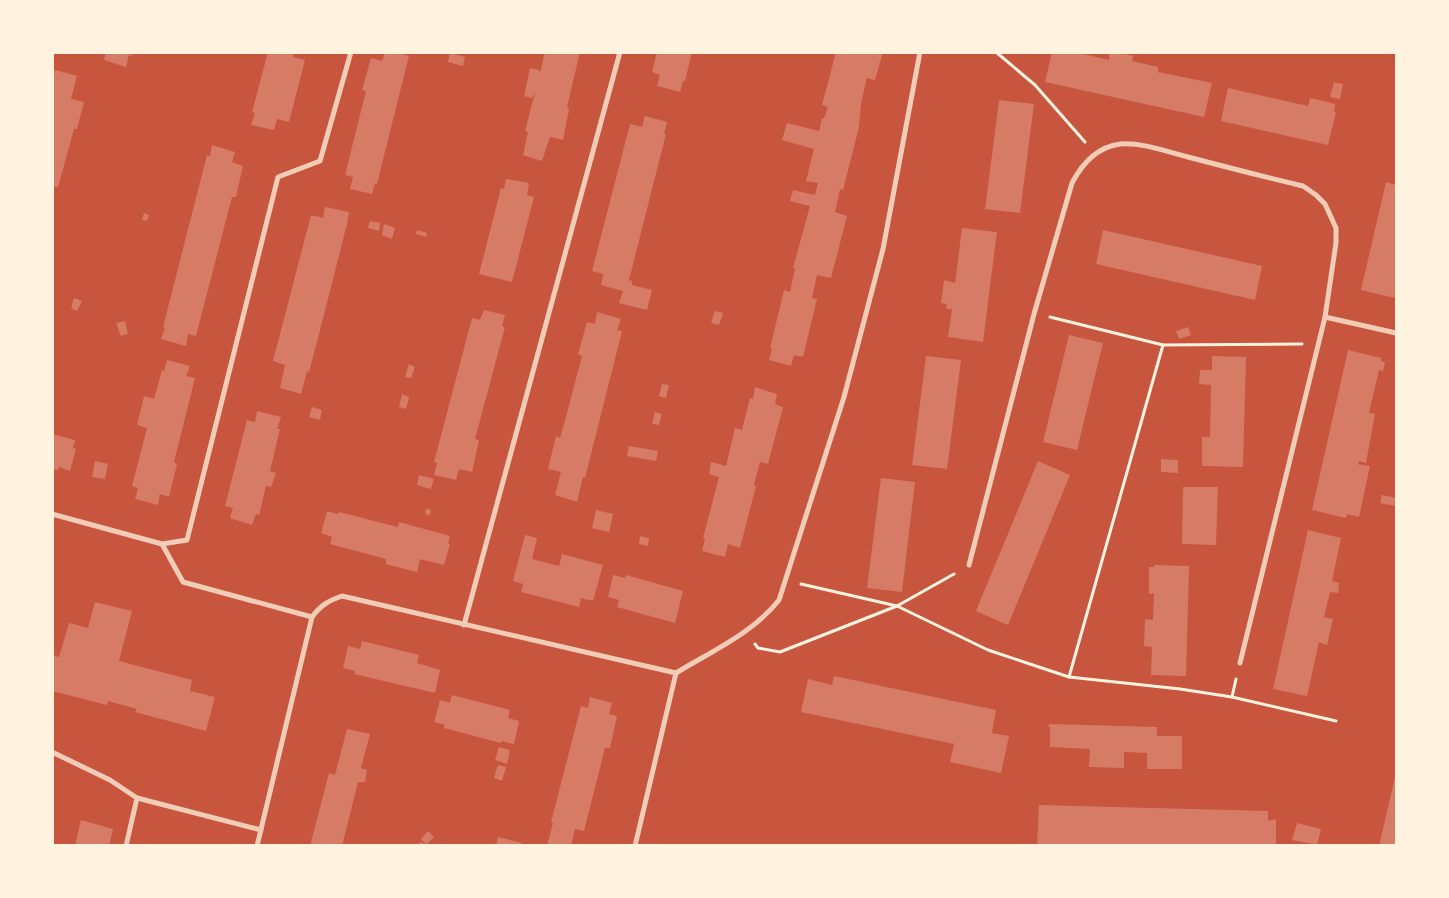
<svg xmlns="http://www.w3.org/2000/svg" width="1449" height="898" font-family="Overpass,sans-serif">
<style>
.building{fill:#d67c66}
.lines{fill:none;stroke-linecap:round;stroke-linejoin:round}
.path{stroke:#fff3e0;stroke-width:3}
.minor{stroke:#f1ccb7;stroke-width:5}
</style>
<rect width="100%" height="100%" fill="#c8553d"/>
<g class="building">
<polygon points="106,52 132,52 132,56 129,55 126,67 104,60"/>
<polygon points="268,52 294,52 293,57 305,60 289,122 277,119 274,130 251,125 255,113 252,112"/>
<polygon points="385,52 396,52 409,56 377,184 375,183 372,194 350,189 353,177 345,175 366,91 362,90 371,58 382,61"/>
<polygon points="545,52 580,52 567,107 569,109 563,140 550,137 542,161 523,155 528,132 525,131 535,92 532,98 524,96 530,68 539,70 540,73"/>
<polygon points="657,52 692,52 685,81 683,81 680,92 657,86 660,75 652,72"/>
<polygon points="836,52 883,52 875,80 867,78 861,103 859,127 843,190 840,189 835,212 847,216 831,278 817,275 812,298 817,299 803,357 794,355 791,366 769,360 772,349 770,348 784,290 790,292 795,269 793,268 810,206 790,201 793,190 815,195 818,183 806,181 814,149 782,140 787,123 819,131 822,118 824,118 828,107 822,105"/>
<polygon points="1052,52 1074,52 1109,60 1109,52 1117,52 1133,56 1132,61 1158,67 1158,72 1212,83 1204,117 1045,82"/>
<polygon points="450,53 465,57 463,66 448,62"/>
<polygon points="55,70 77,76 71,99 84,102 77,129 74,129 58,187 52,187 52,80"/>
<polygon points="1334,82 1343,84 1340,99 1330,97"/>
<polygon points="1228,88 1308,106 1310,98 1335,104 1334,112 1336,112 1328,145 1221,121"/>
<polygon points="999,100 1034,104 1020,213 985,209"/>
<polygon points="645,116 667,122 664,134 666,134 629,280 632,281 632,285 652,290 647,310 619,303 623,291 601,285 603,274 592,271 630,124 642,127"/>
<polygon points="212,145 235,152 232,162 243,166 236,197 232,197 196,336 188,334 186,346 161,339 165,328 163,327 207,155 210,156"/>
<polygon points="506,179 529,183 527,195 534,197 512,282 479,274 501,188 504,189"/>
<polygon points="1386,182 1396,185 1395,298 1361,290"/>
<polygon points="325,207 349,212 347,224 317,342 309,372 307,371 301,394 280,388 285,365 273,361 311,215 323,218"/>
<polygon points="144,213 149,215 147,221 142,220"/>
<polygon points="370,221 380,223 379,231 368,228"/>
<polygon points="384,224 395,228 392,239 382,235"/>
<polygon points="962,228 997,232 983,342 948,337 952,309 946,309 947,304 941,303 944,280 955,283"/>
<polygon points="417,230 427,233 426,237 416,234"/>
<polygon points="1103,230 1262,266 1255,300 1096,264"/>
<polygon points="74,298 82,301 77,311 71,308"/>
<polygon points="484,310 505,315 502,326 505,327 475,439 479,440 472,472 459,469 456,480 434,475 437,463 434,462 472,318 480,320"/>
<polygon points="715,311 723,313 719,325 711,323"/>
<polygon points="597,312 621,319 617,330 622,331 585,478 583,477 577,502 555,495 561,472 548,469 556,436 560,438 567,413 582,356 578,354 587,322 595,324"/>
<polygon points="125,321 128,334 121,336 116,323"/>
<polygon points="1188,327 1191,335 1179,339 1176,331"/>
<polygon points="1069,335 1103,343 1077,450 1043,442"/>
<polygon points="1348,350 1381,358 1381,361 1385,362 1383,371 1379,370 1369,413 1375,414 1366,463 1359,461 1358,464 1370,466 1359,517 1347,514 1346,518 1312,510"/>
<polygon points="926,356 961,360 947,469 912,465"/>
<polygon points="1212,356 1246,357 1243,467 1202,466 1202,437 1210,437 1211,385 1199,384 1200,370 1212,370"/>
<polygon points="167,360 190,366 186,376 195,378 174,462 177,464 169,497 160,494 158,505 135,499 138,488 132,486 147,428 137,425 144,396 154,399 162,370 164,371"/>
<polygon points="409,364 415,367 411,378 405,377"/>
<polygon points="662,384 669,385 666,398 659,396"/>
<polygon points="755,387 777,394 775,404 783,407 768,464 760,462 754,485 756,486 740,548 728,544 725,557 702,551 705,539 703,538 719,477 709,474 711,462 726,466 735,428 742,430 750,398 753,399"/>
<polygon points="402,394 409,397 406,409 399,407"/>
<polygon points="312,407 322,410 320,420 309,417"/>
<polygon points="257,411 281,417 277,429 280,429 270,471 276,473 271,487 266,486 259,515 256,514 252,525 230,518 233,508 225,506 247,420 255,422"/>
<polygon points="655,412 662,414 659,425 652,424"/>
<polygon points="52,434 75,440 73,448 76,449 70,471 59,467 58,470 52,469"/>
<polygon points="629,446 658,451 656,461 627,456"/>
<polygon points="1161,459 1178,460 1178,473 1161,472"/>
<polygon points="95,461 108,464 105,479 92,477"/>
<polygon points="1038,461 1070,475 1008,625 976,611"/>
<polygon points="419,475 434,479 431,489 417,485"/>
<polygon points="881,478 915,482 902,592 867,588"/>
<polygon points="1183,487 1218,487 1216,545 1182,544"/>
<polygon points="1382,495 1396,498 1396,506 1380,503"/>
<polygon points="426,508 431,510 430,515 425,514"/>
<polygon points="596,510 613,514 609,532 592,528"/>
<polygon points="327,511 338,514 339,512 398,527 399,522 450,536 448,543 450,544 444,565 420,559 417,572 386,564 386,559 330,544 332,537 321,533"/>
<polygon points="1308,530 1341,538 1332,581 1339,583 1338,593 1330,592 1324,617 1333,619 1327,645 1319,642 1307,696 1273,689"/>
<polygon points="525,535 537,538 532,559 559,566 562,554 603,565 593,601 581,598 579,607 521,592 523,584 513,581"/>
<polygon points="640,536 649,538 648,546 639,544"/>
<polygon points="1154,565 1189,566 1186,676 1151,675 1152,647 1144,646 1145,619 1153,620 1154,593 1149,594 1149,567 1154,567"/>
<polygon points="613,575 625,578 626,575 683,591 675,623 617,607 619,600 608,597"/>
<polygon points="95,602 132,611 119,661 192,680 190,691 215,697 206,731 135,712 137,709 108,701 107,705 52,691 52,655 59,657 69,623 88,628"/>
<polygon points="362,641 419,655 417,663 440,670 435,693 354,674 355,671 343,668 348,646 360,649"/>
<polygon points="834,676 996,710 992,733 1009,736 1001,773 950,762 954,744 801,712 808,679 832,685"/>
<polygon points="452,695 510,710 508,718 519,721 514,744 502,741 501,743 444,728 445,725 434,722 440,700 450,703"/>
<polygon points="590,697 612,703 609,714 617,716 610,748 605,748 584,831 575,829 571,846 547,846 553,823 551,822 581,706 588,708"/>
<polygon points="1049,724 1157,727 1157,736 1182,736 1182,769 1147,769 1147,753 1124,752 1124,768 1089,767 1090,749 1050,747 1050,727 1048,727"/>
<polygon points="347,729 370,734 361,768 367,770 365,782 358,782 342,846 310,846 329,773 335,775"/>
<polygon points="499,747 510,750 507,764 495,760"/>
<polygon points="498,765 506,767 502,781 494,778"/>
<polygon points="1396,772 1396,846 1379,846 1386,816"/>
<polygon points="1039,805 1268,811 1268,821 1276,819 1276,846 1037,846"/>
<polygon points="81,820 113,829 109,846 75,846"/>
<polygon points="1297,823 1321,829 1317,845 1292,840"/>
<polygon points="428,831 434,837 425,846 419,846 420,842 426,844 421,839"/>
<polygon points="498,837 522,843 521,846 496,846"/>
</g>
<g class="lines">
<g class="path">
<polyline points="996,52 1035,85 1085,142"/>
<polyline points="1050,317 1163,345 1302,344"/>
<polyline points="801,584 897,606 988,650 1069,677 1180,689 1232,697 1336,721"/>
<polyline points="755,644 758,648 780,652 897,606 954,574"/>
<polyline points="1069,677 1163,345"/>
<polyline points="1232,697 1236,679"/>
</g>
<g class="minor">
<path d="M52 514 162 544 183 582 312 617C321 605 328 601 342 596L676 673C712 651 753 633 779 600L844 397 883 249 920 52"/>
<polyline points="162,544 187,540 278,177 320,161 351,52"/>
<path d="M969 565 1034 314 1072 183C1082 164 1097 147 1120 144 1142 142 1167 152 1188 157 1226 167 1265 177 1303 186L1316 195 1325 204 1336 228V243L1325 317 1396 333"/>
<polyline points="464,625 620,52"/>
<polyline points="1240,663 1325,317"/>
<polyline points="52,752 110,780 137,798 261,830"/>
<polyline points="126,846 137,798"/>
<polyline points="257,846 312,617"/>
<polyline points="635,846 676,673"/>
</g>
</g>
<rect width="1449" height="898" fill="none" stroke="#fff3e0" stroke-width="108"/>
</svg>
